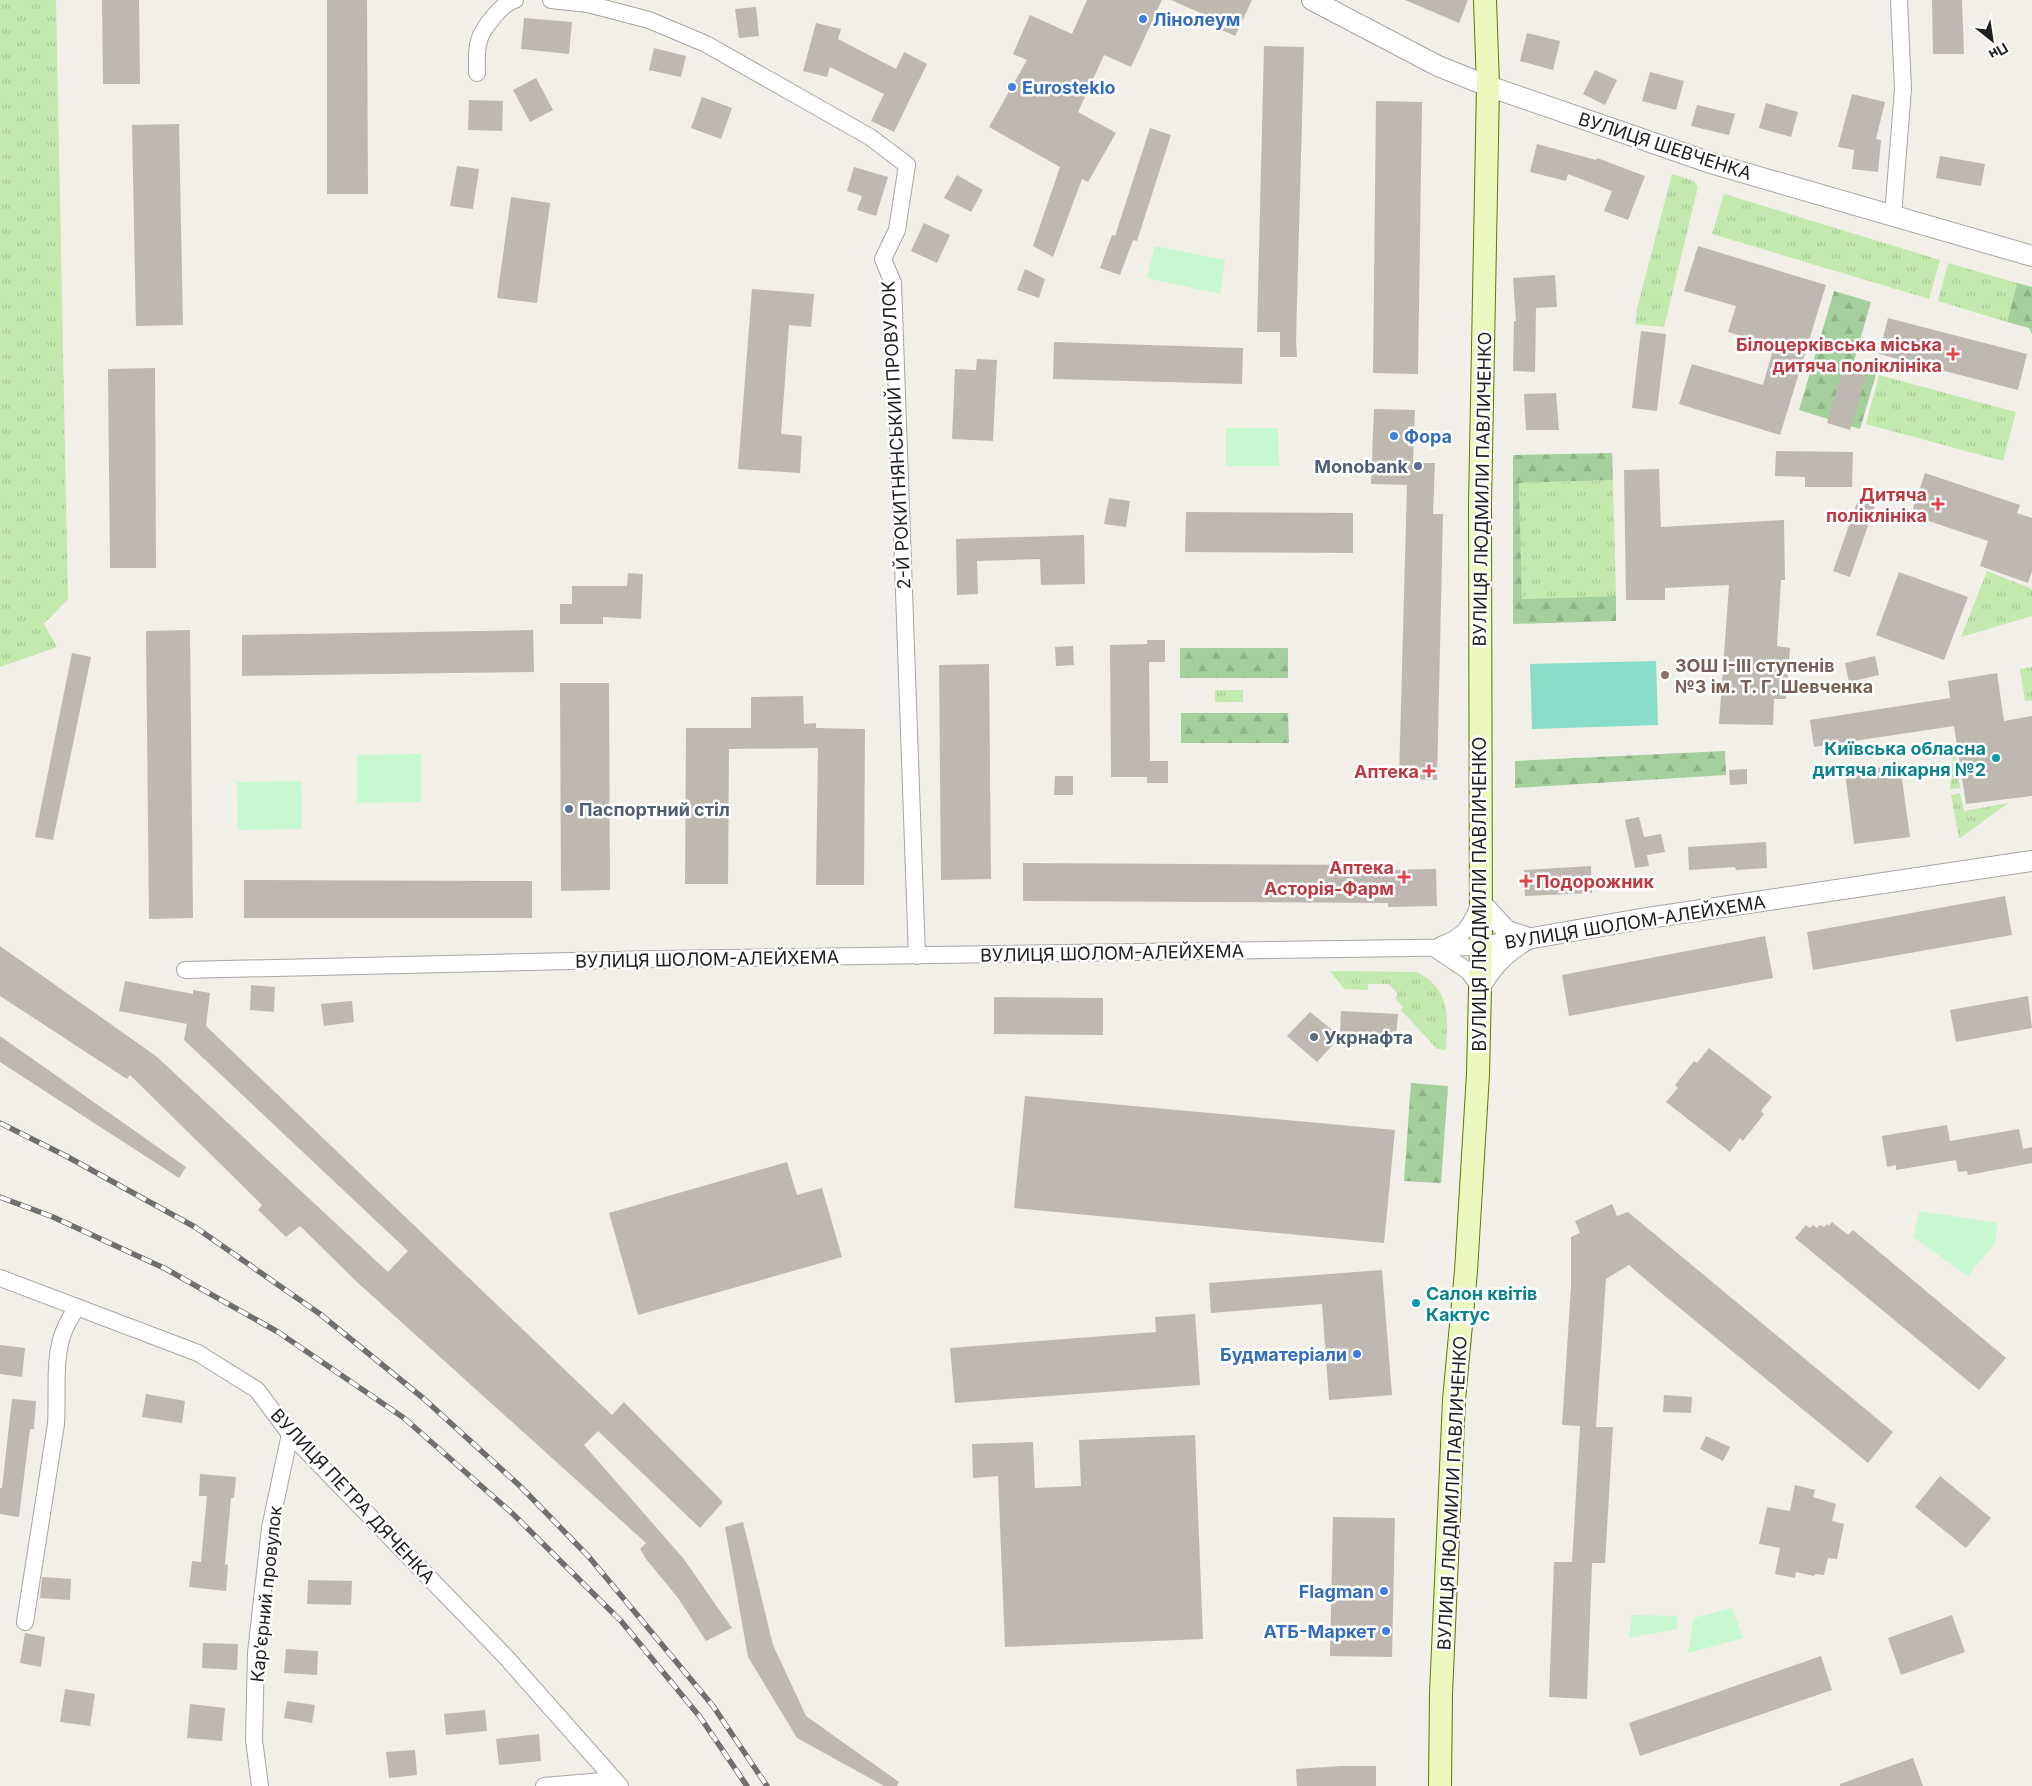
<svg xmlns="http://www.w3.org/2000/svg" width="2032" height="1786" font-family="Inter,sans-serif">
<style>
.grass{fill:url(#grass-tufts)}
.forest{fill:url(#forest-firs)}
.park{fill:#c7f8d2}
.pitch{fill:#88ddc8}
.building{fill:#beb8b1}
.lines{fill:none;stroke-linecap:round;stroke-linejoin:round}
.minor-casing{stroke:#a5a5a5;stroke-width:18}
.tertiary-casing{stroke:#a5a5a5;stroke-width:22}
.secondary-casing{stroke:#5b7708;stroke-width:24}
.minor{stroke:#fff;stroke-width:16}
.tertiary{stroke:#fff;stroke-width:20}
.secondary{stroke:#edf8be;stroke-width:22}
.rail-casing{stroke:#6f6f6f;stroke-width:5.5}
.rail{stroke:#fff;stroke-width:4;stroke-dasharray:11;stroke-linecap:butt}
.shop-dot{fill:#3f7fe0;stroke:#fff;stroke-width:2}
.health-dot{fill:#e0444e;stroke:#fff;stroke-width:2}
.service-dot{fill:#5c6f8a;stroke:#fff;stroke-width:2}
.education-dot{fill:#8d6e63;stroke:#fff;stroke-width:2}
.culture-dot{fill:#0f9aa8;stroke:#fff;stroke-width:2}
.labels{text-anchor:middle;dominant-baseline:central;stroke-width:5;stroke-linejoin:round;paint-order:stroke}
.shop-label{font-size:18px;font-weight:bold;fill:#366cbe;stroke:#fff;text-anchor:start}
.street-label{font-size:18px;fill:#212121;stroke:#fff}
.health-label{font-size:18px;font-weight:bold;fill:#be3a42;stroke:#fff;text-anchor:end}
.service-label{font-size:18px;font-weight:bold;fill:#4e5e75;stroke:#fff;text-anchor:start}
.education-label{font-size:18px;font-weight:bold;fill:#785e54;stroke:#fff;text-anchor:start}
.culture-label{font-size:18px;font-weight:bold;fill:#0d838f;stroke:#fff;text-anchor:end}
</style>
<defs>
<pattern id="grass-tufts" width="24" height="20" patternUnits="userSpaceOnUse" patternTransform="scale(1.25)"><rect width="24" height="20" fill="#c3e9af"/><path d="M3 7l-1-3M5 7V3M7 7l1-3M15 17l-1-3M17 17v-4M19 17l1-3" fill="none" stroke="#a7c896"/></pattern>
<pattern id="forest-firs" width="22" height="20" patternUnits="userSpaceOnUse" patternTransform="scale(1.25)"><rect width="22" height="20" fill="#a5cf9d"/><path d="M5 1l3.5 6h-7zM16 11l3.5 6h-7z" fill="#8eb187"/></pattern>
</defs>
<rect width="100%" height="100%" fill="#f1efe7"/>
<g class="grass">
<polygon points="0,0 56,0 68,599 44,624 57,647 0,667"/>
<polygon points="1672,174 1694,181 1698,187 1664,327 1635,324 1637,309"/>
<polygon points="1724,194 1940,260 1929,299 1712,234"/>
<polygon points="1948,263 2017,283 2007,322 1938,301"/>
<polygon points="1879,375 2016,412 2003,461 1866,424"/>
<polygon points="1613,480 1616,596 1522,599 1519,483"/>
<polygon points="1987,571 2032,589 2032,616 1961,637"/>
<polygon points="2032,667 2032,700 2025,701 2020,669"/>
<rect x="1215" y="690" width="28" height="12"/>
<polygon points="1954,746 1960,788 1950,789"/>
<polygon points="1960,793 1964,811 2008,803 1959,839 1951,795"/>
<path d="M1330 971 1417 972C1452 991 1447 1015 1446 1050L1437 1049 1401 1010 1403 1007 1395 998 1398 994 1389 984H1368V990L1344 989Z"/>
</g>
<g class="forest">
<polygon points="2017,283 2032,287 2032,334 2029,328 2007,322"/>
<polygon points="1834,291 1871,302 1853,364 1877,371 1860,429 1799,410"/>
<polygon points="1612,453 1613,480 1519,483 1522,599 1616,596 1616,621 1513,624 1513,455"/>
<rect x="1180" y="648" width="108" height="30"/>
<polygon points="1181,713 1288,713 1289,743 1181,743"/>
<polygon points="1725,751 1726,775 1515,788 1515,761"/>
<polygon points="1411,1083 1448,1086 1441,1183 1404,1181"/>
</g>
<g class="park">
<polygon points="1155,246 1225,260 1220,294 1147,278"/>
<polygon points="1226,428 1278,428 1279,466 1226,466"/>
<polygon points="421,754 421,802 357,803 357,755"/>
<polygon points="301,781 302,829 238,830 237,782"/>
<polygon points="1920,1211 1997,1223 1996,1241 1968,1276 1913,1237"/>
<polygon points="1732,1608 1743,1638 1688,1653 1694,1618"/>
<polygon points="1632,1615 1677,1616 1677,1629 1629,1638"/>
</g>
<polygon class="pitch" points="1656,661 1658,725 1532,729 1530,664"/>
<g class="building">
<polygon points="102,0 139,0 140,84 103,84"/>
<polygon points="327,0 367,0 368,194 327,194"/>
<polygon points="1087,0 1162,0 1131,67 1104,55 1078,112 1116,133 1088,182 1082,179 1053,257 1033,246 1060,167 989,127 1027,60 1013,54 1030,15 1072,34"/>
<polygon points="1171,0 1252,0 1235,36 1211,25 1214,19"/>
<polygon points="1405,0 1468,0 1459,23"/>
<polygon points="1932,0 1962,0 1964,54 1933,54"/>
<polygon points="756,7 759,36 739,38 735,9"/>
<polygon points="524,18 572,22 569,54 521,49"/>
<polygon points="816,23 841,29 838,39 896,69 904,52 927,64 894,132 871,121 884,94 830,67 827,77 803,71"/>
<polygon points="1527,33 1560,41 1553,70 1520,61"/>
<polygon points="1264,46 1304,47 1296,340 1297,357 1280,357 1280,332 1257,332"/>
<polygon points="654,48 686,56 681,77 649,70"/>
<polygon points="1595,70 1617,80 1605,105 1583,94"/>
<polygon points="1650,72 1684,81 1676,110 1642,101"/>
<polygon points="536,78 553,110 530,122 513,90"/>
<polygon points="1852,94 1885,102 1876,139 1881,140 1878,172 1852,169 1854,150 1838,147"/>
<polygon points="702,97 732,108 721,139 691,128"/>
<polygon points="469,100 503,101 502,131 468,130"/>
<polygon points="1376,101 1422,102 1418,374 1373,373"/>
<polygon points="1766,103 1798,112 1791,137 1759,128"/>
<polygon points="1697,105 1735,114 1729,135 1691,126"/>
<polygon points="179,124 183,325 136,326 132,125"/>
<polygon points="1150,128 1171,135 1137,241 1133,240 1120,275 1100,268 1112,235 1115,236"/>
<polygon points="1537,144 1596,160 1597,158 1645,176 1628,220 1604,211 1612,191 1568,174 1566,181 1530,172"/>
<polygon points="1940,156 1985,164 1981,186 1936,178"/>
<polygon points="457,166 479,169 473,209 450,206"/>
<polygon points="854,167 888,177 876,216 857,210 862,196 847,191"/>
<polygon points="957,175 983,190 971,212 944,198"/>
<polygon points="511,197 550,203 537,303 497,298"/>
<polygon points="924,223 950,235 937,263 911,251"/>
<polygon points="1698,246 1826,285 1780,435 1679,404 1692,364 1763,385 1774,346 1728,332 1736,306 1684,291"/>
<polygon points="1025,269 1045,279 1039,298 1017,290"/>
<polygon points="1555,275 1557,307 1536,308 1535,372 1513,371 1514,321 1516,321 1513,278"/>
<polygon points="752,289 814,294 811,327 789,325 781,434 802,436 800,473 738,469"/>
<polygon points="1888,318 2027,354 2018,390 1879,354"/>
<polygon points="1641,331 1666,334 1657,411 1632,408"/>
<polygon points="1054,342 1243,348 1242,384 1053,379"/>
<polygon points="977,359 997,360 993,441 952,439 955,369 976,370"/>
<polygon points="1844,367 1867,373 1850,430 1827,423"/>
<polygon points="155,368 156,568 110,568 108,369"/>
<polygon points="1556,393 1559,430 1526,430 1524,394"/>
<polygon points="1374,409 1415,410 1413,463 1435,463 1433,514 1443,514 1437,780 1399,779 1407,485 1371,484"/>
<polygon points="1776,451 1853,452 1852,487 1805,487 1805,477 1775,476"/>
<polygon points="1659,469 1661,527 1784,520 1785,580 1781,580 1777,646 1790,648 1786,699 1774,699 1773,725 1719,724 1729,585 1665,588 1665,600 1626,600 1624,470"/>
<polygon points="1925,473 2020,505 2017,513 2032,518 2032,571 2028,583 1980,566 1988,541 1911,515"/>
<polygon points="1859,497 1876,503 1850,577 1833,571"/>
<polygon points="1109,498 1130,501 1126,527 1104,524"/>
<polygon points="1186,512 1353,513 1353,553 1185,552"/>
<polygon points="1084,535 1085,584 1041,585 1040,559 977,561 978,594 957,595 956,539"/>
<polygon points="1899,572 1968,597 1944,660 1876,635"/>
<polygon points="628,573 643,574 641,619 603,617 603,624 560,624 560,604 572,604 572,586 627,586"/>
<polygon points="190,630 193,918 149,919 146,631"/>
<polygon points="533,630 534,672 242,676 242,635"/>
<polygon points="1147,640 1165,640 1165,662 1149,662 1150,761 1168,761 1168,783 1147,783 1147,777 1111,777 1110,645 1147,644"/>
<polygon points="1073,646 1074,665 1056,666 1055,647"/>
<polygon points="72,653 91,657 53,840 35,837"/>
<polygon points="1875,656 1879,675 1849,682 1845,663"/>
<polygon points="989,664 991,879 941,880 939,665"/>
<polygon points="1997,673 2004,721 2032,716 2032,796 1966,804 1954,726 1814,747 1810,720 1950,698 1948,681"/>
<polygon points="560,683 609,683 610,890 561,891"/>
<polygon points="803,696 804,724 816,723 816,728 865,729 864,885 816,885 818,748 729,749 728,884 685,884 686,728 751,728 751,697"/>
<polygon points="1900,765 1910,837 1854,844 1845,772"/>
<polygon points="1747,769 1747,784 1730,785 1729,770"/>
<polygon points="1055,776 1073,776 1073,795 1054,795"/>
<polygon points="1639,817 1644,837 1661,834 1665,852 1647,855 1649,866 1635,868 1625,820"/>
<polygon points="1766,842 1767,868 1736,870 1735,867 1689,870 1688,847"/>
<polygon points="1023,863 1381,865 1381,870 1436,869 1437,906 1388,907 1388,903 1023,901"/>
<polygon points="1591,866 1592,893 1525,896 1524,870"/>
<polygon points="244,880 532,881 532,918 244,918"/>
<polygon points="2005,896 2012,935 1813,970 1807,932"/>
<polygon points="1765,936 1773,978 1569,1016 1562,975"/>
<polygon points="0,946 156,1056 388,1272 408,1251 184,1040 187,1024 119,1011 125,981 193,994 193,990 210,993 206,1026 612,1415 624,1402 723,1502 700,1528 598,1431 584,1445 683,1558 732,1628 706,1641 678,1598 646,1559 640,1549 646,1543 357,1282 300,1226 286,1237 258,1210 262,1205 130,1075 127,1079 0,996"/>
<polygon points="251,985 275,987 274,1012 250,1010"/>
<polygon points="2028,996 2032,1028 1956,1042 1950,1010"/>
<polygon points="994,997 1103,998 1103,1035 994,1034"/>
<polygon points="352,1001 354,1022 324,1026 321,1004"/>
<polygon points="1341,1011 1398,1014 1396,1038 1340,1037 1317,1062 1287,1036 1310,1012 1340,1036"/>
<polygon points="0,1036 186,1167 179,1178 0,1062"/>
<polygon points="1709,1048 1772,1097 1761,1111 1764,1114 1743,1141 1740,1138 1730,1152 1666,1102 1678,1088 1675,1085 1694,1061 1697,1063"/>
<polygon points="1025,1096 1395,1130 1384,1243 1014,1208"/>
<polygon points="1947,1125 1950,1141 2019,1129 2023,1149 2032,1147 2032,1163 1968,1175 1967,1171 1958,1172 1956,1160 1896,1170 1896,1165 1887,1167 1882,1136"/>
<polygon points="787,1162 797,1195 822,1188 842,1257 638,1315 609,1213"/>
<polygon points="1612,1204 1617,1216 1628,1212 1893,1432 1868,1463 1659,1291 1629,1265 1606,1279 1596,1427 1613,1427 1605,1563 1592,1563 1587,1699 1549,1697 1554,1562 1572,1562 1580,1426 1562,1425 1571,1288 1571,1237 1580,1233 1575,1221"/>
<polygon points="1832,1222 1848,1235 1853,1230 2006,1358 1979,1390 1795,1238 1806,1225 1810,1228 1813,1225 1817,1228 1820,1225 1824,1227 1827,1224 1829,1226"/>
<polygon points="1382,1270 1392,1395 1329,1400 1322,1304 1211,1313 1209,1283"/>
<polygon points="1195,1314 1200,1385 955,1403 950,1348 1156,1332 1155,1317"/>
<polygon points="0,1345 25,1348 22,1377 0,1374"/>
<polygon points="146,1394 185,1401 182,1423 142,1417"/>
<polygon points="1664,1395 1692,1397 1691,1413 1663,1412"/>
<polygon points="12,1399 36,1401 34,1429 30,1429 19,1517 0,1514 0,1488 2,1488"/>
<polygon points="1195,1435 1203,1639 1005,1647 998,1476 973,1478 972,1444 1033,1442 1035,1488 1081,1486 1079,1440"/>
<polygon points="1706,1436 1730,1447 1723,1461 1700,1449"/>
<polygon points="200,1474 236,1477 234,1498 231,1498 225,1564 228,1565 226,1591 189,1587 192,1561 201,1562 207,1496 199,1496"/>
<polygon points="1940,1476 1991,1518 1966,1548 1915,1507"/>
<polygon points="1795,1485 1815,1490 1813,1497 1836,1504 1832,1521 1844,1524 1837,1559 1828,1558 1824,1575 1815,1574 1814,1576 1796,1572 1795,1578 1775,1574 1780,1548 1759,1544 1767,1507 1790,1511"/>
<polygon points="1333,1517 1395,1518 1392,1657 1330,1656"/>
<polygon points="743,1522 773,1645 806,1716 899,1782 897,1786 884,1786 797,1738 748,1657 725,1527"/>
<polygon points="42,1577 71,1579 70,1600 40,1598"/>
<polygon points="308,1580 352,1581 351,1605 307,1604"/>
<polygon points="1952,1615 1965,1652 1901,1675 1888,1638"/>
<polygon points="25,1633 45,1637 41,1667 20,1663"/>
<polygon points="203,1643 238,1644 237,1670 202,1668"/>
<polygon points="286,1649 318,1651 317,1675 284,1673"/>
<polygon points="1821,1656 1832,1690 1640,1756 1629,1723"/>
<polygon points="65,1689 95,1694 90,1726 60,1722"/>
<polygon points="287,1701 315,1705 312,1723 284,1718"/>
<polygon points="190,1704 225,1708 222,1741 187,1738"/>
<polygon points="485,1710 487,1731 446,1735 444,1714"/>
<polygon points="539,1734 541,1761 499,1765 496,1739"/>
<polygon points="415,1750 417,1775 389,1778 386,1752"/>
<polygon points="1913,1758 1923,1786 1840,1786 1840,1784"/>
<polygon points="1341,1766 1376,1766 1376,1786 1297,1786 1296,1769"/>
</g>
<g class="lines">
<defs>
<g id="minor">
<polyline points="551,0 588,4 649,20 706,44 870,137 907,165 897,230 883,259 893,283 917,956"/>
<path d="M477 73C477 62 476 50 479 41 481 30 504 1 515 0"/>
<polyline points="1893,215 1903,89 1899,0"/>
<path d="M1441 945C1465 936 1469 928 1479 906"/>
<polyline points="1434,948 1468,971 1480,987"/>
<polyline points="185,970 657,959 1481,947"/>
<polyline points="0,1278 198,1353 257,1390 290,1434 505,1656 620,1786"/>
<path d="M25 1622 56 1424C58 1396 53 1357 64 1331 67 1323 72 1315 77 1307"/>
<polyline points="260,1786 254,1740 256,1653 270,1528 290,1434"/>
<polyline points="544,1786 614,1780"/>
</g>
<g id="tertiary">
<polyline points="1312,0 1438,66 1488,86 1714,164 2032,256"/>
<polyline points="1481,903 1507,931 1529,938"/>
<polyline points="1481,947 1641,919 2032,861"/>
<path d="M1480 987C1492 967 1503 954 1523 942"/>
</g>
<polyline id="secondary" points="1440,1786 1441,1694 1454,1400 1466,1271 1478,1074 1481,947 1480,505 1488,86 1485,0"/>
</defs>
<use href="#minor" class="minor-casing"/>
<use href="#tertiary" class="tertiary-casing"/>
<use href="#secondary" class="secondary-casing"/>
<use href="#minor" class="minor"/>
<use href="#tertiary" class="tertiary"/>
<use href="#secondary" class="secondary"/>
<defs>
<g id="rail">
<polyline points="0,1123 66,1156 195,1227 320,1314 423,1398 520,1486 589,1557 713,1706 767,1786"/>
<polyline points="0,1197 53,1217 166,1269 278,1332 404,1418 513,1514 621,1621 700,1717 747,1786"/>
</g>
</defs>
<use href="#rail" class="rail-casing"/>
<use href="#rail" class="rail"/>
</g>
<g class="shop-dot">
<circle cx="1143" cy="19" r="5"/>
<circle cx="1012" cy="87" r="5"/>
<circle cx="1394" cy="436" r="5"/>
<circle cx="1357" cy="1354" r="5"/>
<circle cx="1384" cy="1591" r="5"/>
<circle cx="1386" cy="1631" r="5"/>
</g>
<g class="health-dot">
<path d="M1950.5 346.5h5v5h5v5h-5v5h-5v-5h-5v-5h5z"/>
<path d="M1935.5 496.5h5v5h5v5h-5v5h-5v-5h-5v-5h5z"/>
<path d="M1426.5 763.5h5v5h5v5h-5v5h-5v-5h-5v-5h5z"/>
<path d="M1401.5 869.5h5v5h5v5h-5v5h-5v-5h-5v-5h5z"/>
<path d="M1523.5 873.5h5v5h5v5h-5v5h-5v-5h-5v-5h5z"/>
</g>
<g class="service-dot">
<circle cx="1418" cy="466" r="5"/>
<circle cx="569" cy="809" r="5"/>
<circle cx="1314" cy="1037" r="5"/>
</g>
<circle class="education-dot" cx="1665" cy="675" r="5"/>
<g class="culture-dot">
<circle cx="1996" cy="758" r="5"/>
<circle cx="1416" cy="1303" r="5"/>
</g>
<g class="labels">
<g class="shop-label">
<text x="1153" y="19">Лінолеум</text>
<text x="1022" y="87">Eurosteklo</text>
<text x="1404" y="436">Фора</text>
<text x="1347" y="1354" text-anchor="end">Будматеріали</text>
<text x="1374" y="1591" text-anchor="end">Flagman</text>
<text x="1376" y="1631" text-anchor="end">АТБ-Маркет</text>
</g>
<g class="street-label">
<text transform="translate(1665 146) rotate(18)">ВУЛИЦЯ ШЕВЧЕНКА</text>
<text transform="translate(896 435) rotate(-93)">2-Й РОКИТНЯНСЬКИЙ ПРОВУЛОК</text>
<text transform="translate(1482 489) rotate(-89)">ВУЛИЦЯ ЛЮДМИЛИ ПАВЛИЧЕНКО</text>
<text transform="translate(1479 894) rotate(-90)">ВУЛИЦЯ ЛЮДМИЛИ ПАВЛИЧЕНКО</text>
<text transform="translate(1635 922) rotate(-9)">ВУЛИЦЯ ШОЛОМ-АЛЕЙХЕМА</text>
<text transform="translate(1112 953) rotate(-1)">ВУЛИЦЯ ШОЛОМ-АЛЕЙХЕМА</text>
<text transform="translate(707 959) rotate(-1)">ВУЛИЦЯ ШОЛОМ-АЛЕЙХЕМА</text>
<text transform="translate(1452 1493) rotate(-87)">ВУЛИЦЯ ЛЮДМИЛИ ПАВЛИЧЕНКО</text>
<text transform="translate(353 1496) rotate(47)">ВУЛИЦЯ ПЕТРА ДЯЧЕНКА</text>
<text transform="translate(266 1594) rotate(-84)">Карʼєрний провулок</text>
</g>
<g class="health-label">
<text x="1942" y="344">Білоцерківська міська<tspan x="1942" dy="21">дитяча поліклініка</tspan></text>
<text x="1927" y="494">Дитяча<tspan x="1927" dy="21">поліклініка</tspan></text>
<text x="1419" y="771">Аптека</text>
<text x="1394" y="867">Аптека<tspan x="1394" dy="21">Асторія-Фарм</tspan></text>
<text x="1536" y="881" text-anchor="start">Подорожник</text>
</g>
<g class="service-label">
<text x="1408" y="466" text-anchor="end">Monobank</text>
<text x="579" y="809">Паспортний стіл</text>
<text x="1324" y="1037">Укрнафта</text>
</g>
<g class="education-label">
<text x="1675" y="665">ЗОШ І-ІІІ ступенів<tspan x="1675" dy="21">№3 ім. Т. Г. Шевченка</tspan></text>
</g>
<g class="culture-label">
<text x="1986" y="748">Київська обласна<tspan x="1986" dy="21">дитяча лікарня №2</tspan></text>
<text x="1426" y="1293" text-anchor="start">Салон квітів<tspan x="1426" dy="21">Кактус</tspan></text>
</g>
</g>
<g transform="translate(1992 40) rotate(150)" stroke="#ffffff" stroke-width="4" paint-order="stroke">
<path d="M0-4L9 19L0 12L-9 19Z" fill="#212121"/>
<text y="-8" font-size="14" font-weight="bold" text-anchor="middle" fill="#212121">Пн</text>
</g>
</svg>
